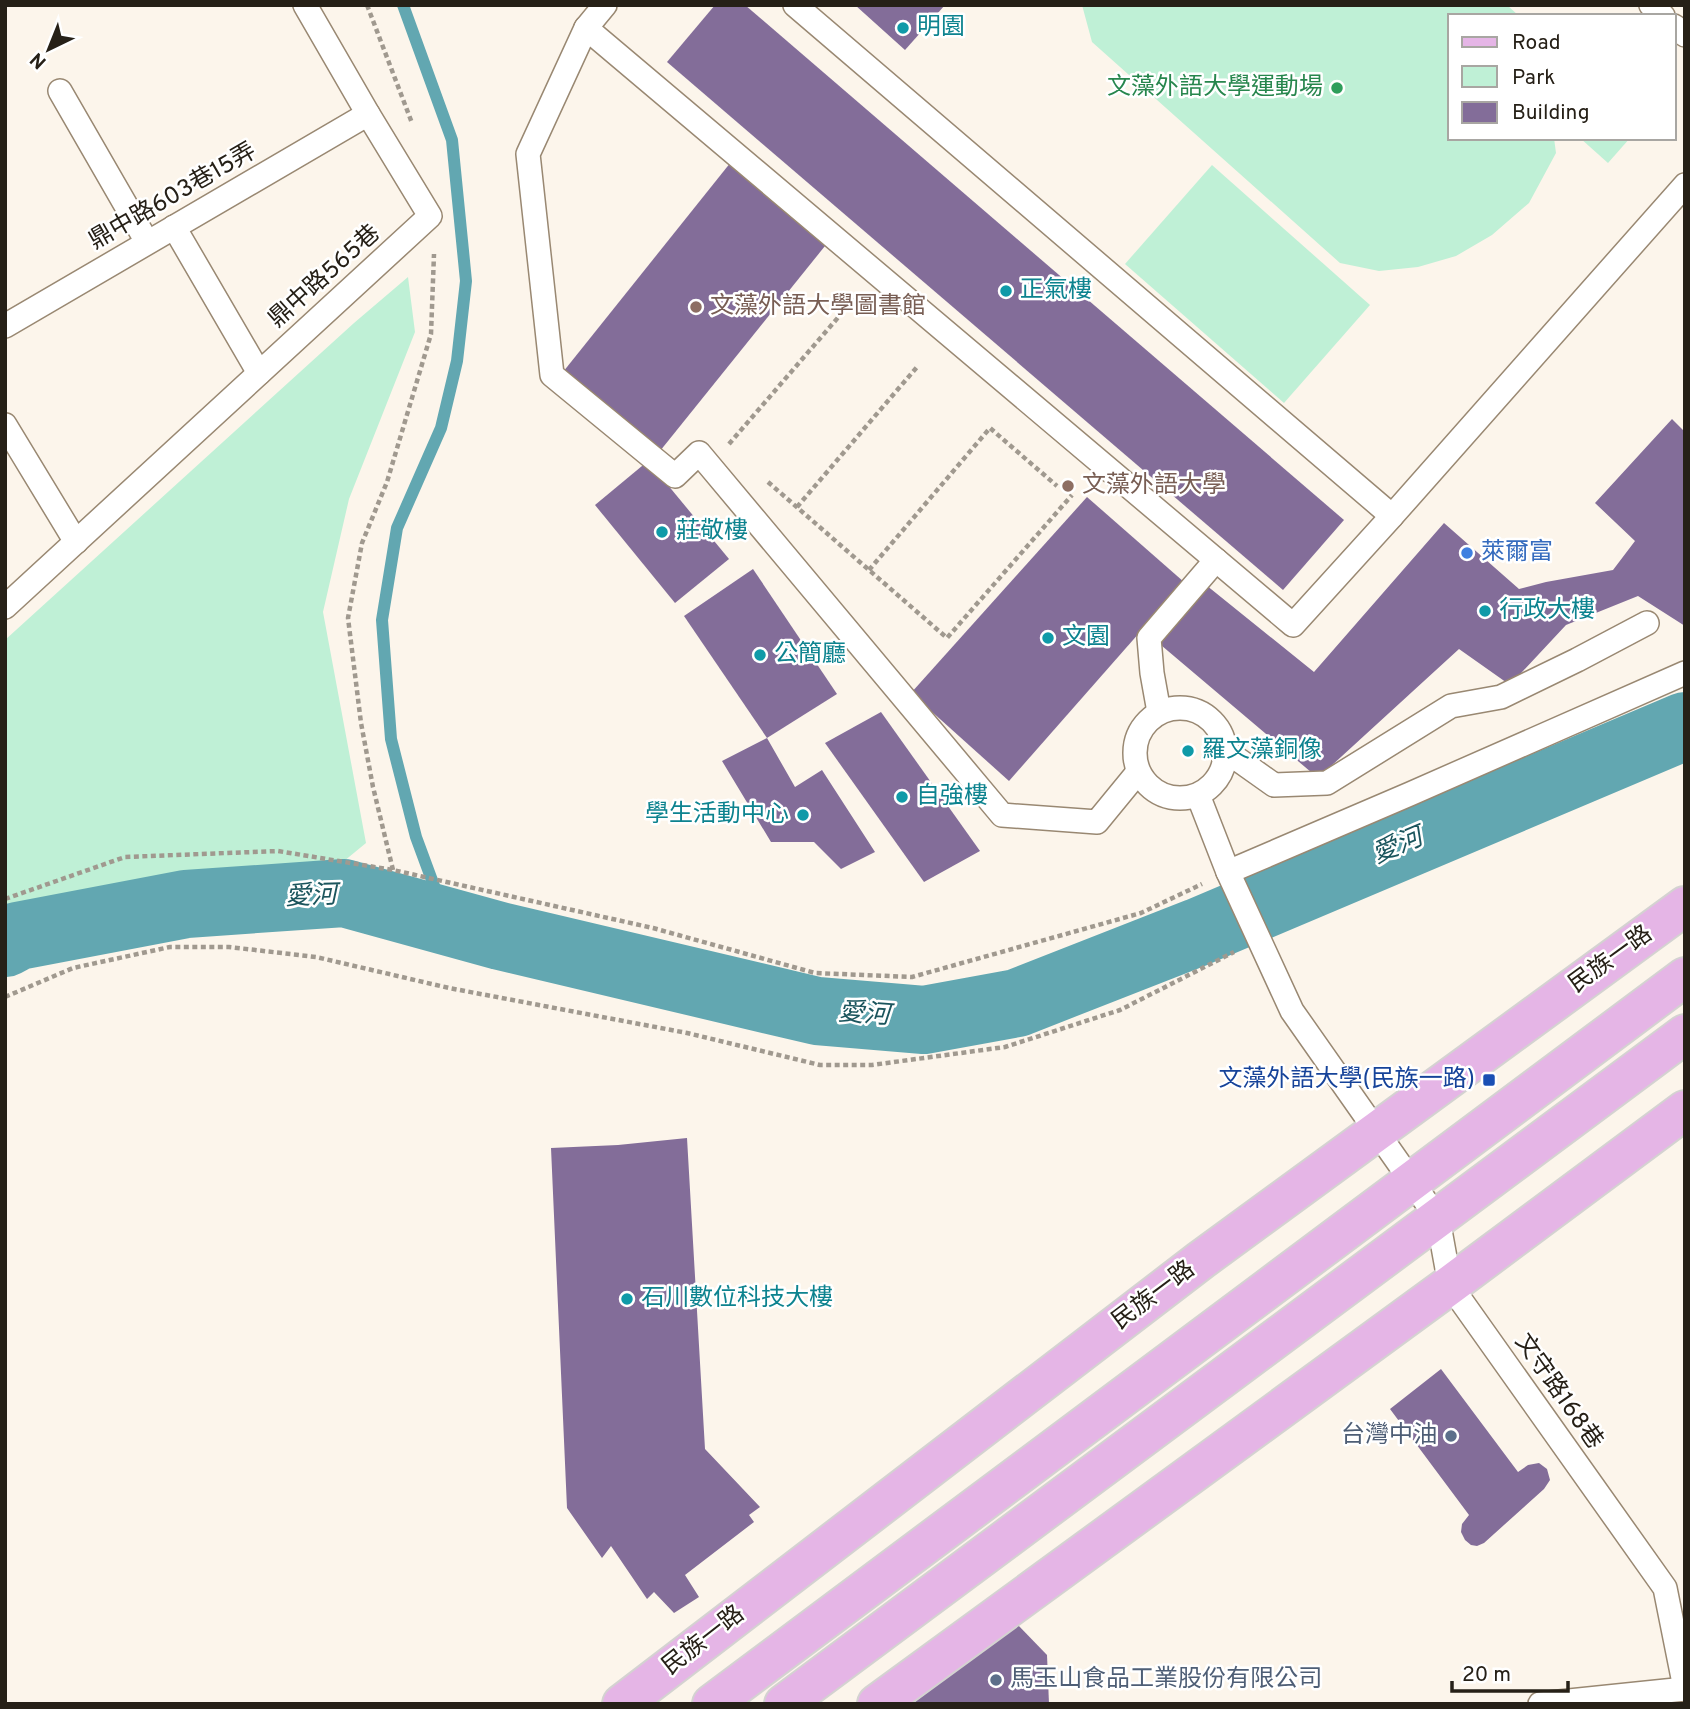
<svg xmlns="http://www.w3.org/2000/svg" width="1690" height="1709" font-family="Overpass,'Noto Sans TC',sans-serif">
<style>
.green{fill:#bff0d6}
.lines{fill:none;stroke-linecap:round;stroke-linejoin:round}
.stream{stroke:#62a7b1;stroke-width:12}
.river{stroke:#62a7b1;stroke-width:68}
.building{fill:#836d99}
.lane-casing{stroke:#998872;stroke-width:26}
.primary-casing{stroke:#d4d2d1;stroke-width:42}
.path{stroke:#a0998f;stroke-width:4.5;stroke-dasharray:5 3.5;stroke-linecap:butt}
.lane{stroke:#fff;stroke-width:23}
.primary{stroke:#e5b5e6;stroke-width:38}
.culture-dot{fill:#0f9aa8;stroke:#fff;stroke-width:2.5}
.leisure-dot{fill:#2e9e5b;stroke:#fff;stroke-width:2.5}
.education-dot{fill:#8d6e63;stroke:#fff;stroke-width:2.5}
.shop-dot{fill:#3f7fe0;stroke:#fff;stroke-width:2.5}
.transit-dot{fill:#1a4fb4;stroke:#fff;stroke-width:2.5}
.service-dot{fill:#5c6f8a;stroke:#fff;stroke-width:2.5}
.labels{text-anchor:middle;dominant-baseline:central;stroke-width:5;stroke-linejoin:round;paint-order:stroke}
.culture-label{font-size:24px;fill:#0d838f;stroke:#fff;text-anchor:start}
.leisure-label{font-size:24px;fill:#27864d;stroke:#fff;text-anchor:end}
.street-label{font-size:24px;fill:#262017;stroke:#fff}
.education-label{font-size:24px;fill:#785e54;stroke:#fff;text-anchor:start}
.shop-label{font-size:24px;fill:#366cbe;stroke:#fff;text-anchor:start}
.transit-label{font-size:24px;fill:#164399;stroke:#fff;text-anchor:end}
.service-label{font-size:24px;fill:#4e5e75;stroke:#fff;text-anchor:end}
.water-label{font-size:26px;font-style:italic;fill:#1b555d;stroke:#fff}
</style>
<rect width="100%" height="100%" fill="#fcf5eb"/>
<g class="green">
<polygon points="1082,5 1507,5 1519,16 1450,16 1450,138 1554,138 1556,153 1529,203 1492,235 1456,256 1418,267 1379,271 1340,263 1092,42"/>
<polygon points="1580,138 1630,138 1608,163"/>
<polygon points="1212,165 1370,305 1284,403 1125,264"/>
<polygon points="408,277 415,332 349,499 323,612 366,843 321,880 173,873 5,917 5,640 354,323"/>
</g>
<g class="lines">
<polyline class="stream" points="403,5 452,140 466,281 457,361 441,428 397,528 382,620 391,739 416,837 447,921"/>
<polyline class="river" points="5,943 18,936 186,904 344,893 500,936 817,1011 924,1020 1017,1003 1198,932 1685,726"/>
</g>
<g class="building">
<polygon points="715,5 745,5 1344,520 1283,590 667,62"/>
<polygon points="855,5 945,5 905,50"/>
<polygon points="731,162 829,241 660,451 563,372"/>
<polygon points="1672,419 1685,432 1685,626 1638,596 1566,625 1510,685 1459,649 1318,778 1155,640 1206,585 1314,672 1444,523 1519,589 1546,582 1613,570 1635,541 1595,503"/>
<polygon points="648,461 729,559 675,603 595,505"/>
<polygon points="1087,497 1184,582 1009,781 911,693"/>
<polygon points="753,569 837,694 767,738 684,616"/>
<polygon points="881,712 980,851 924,882 825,743"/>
<polygon points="767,738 795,787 822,770 875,852 841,869 814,842 771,842 722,761"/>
<polygon points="687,1138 705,1449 760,1507 749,1515 754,1522 685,1575 699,1597 674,1613 654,1592 647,1599 611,1546 602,1558 567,1508 551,1148 618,1145"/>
<polygon points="1441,1369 1518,1472 1528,1465 1539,1463 1547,1469 1550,1480 1544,1489 1484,1543 1477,1546 1471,1545 1465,1540 1461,1532 1462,1524 1469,1515 1390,1409"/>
<polygon points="1017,1624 1047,1655 1049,1704 912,1704"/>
</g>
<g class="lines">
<defs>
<g id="lane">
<polyline points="605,5 586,28 1293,625 1392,516"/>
<polyline points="795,5 1392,516 1685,185"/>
<polyline points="1651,5 1663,16"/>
<polyline points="1674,26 1685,35"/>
<polyline points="586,28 528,154 552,375 675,476 699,453 1002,815 1097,822 1138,772"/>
<polyline points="60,91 147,242"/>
<polyline points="174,227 259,373"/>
<polyline points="5,326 368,114"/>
<polyline points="5,425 76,542"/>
<polyline points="5,607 430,216 368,114 305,5"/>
<circle cx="1180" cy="753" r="45"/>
<polyline points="1159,712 1152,673 1149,638 1216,560"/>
<polyline points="1226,751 1274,785 1327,783 1451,706 1501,697 1577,660 1647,623"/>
<polyline points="1198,795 1228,872 1292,1011 1438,1219 1450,1285 1665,1588 1685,1688"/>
<polyline points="1228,872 1410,794 1685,673"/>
<polyline points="1540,1704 1685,1689"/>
</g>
<g id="primary">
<polyline points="622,1704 1201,1260 1685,906"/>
<polyline points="712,1704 1685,977"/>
<polyline points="784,1704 1685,1034"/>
<polyline points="877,1704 1450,1285 1685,1110"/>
</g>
</defs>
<use href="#lane" class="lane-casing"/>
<use href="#primary" class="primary-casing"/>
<g class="path">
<polyline points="367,5 412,123"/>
<polyline points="729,444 854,299"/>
<polyline points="768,482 947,638 1072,495"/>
<polyline points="797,507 917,367"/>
<polyline points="869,570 990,428 1057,486"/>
<polyline points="393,870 373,787 361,723 348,618 362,543 387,482 431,334 434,254"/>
<polyline points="5,899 125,857 278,851 393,870 653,928 815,973 912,977 1141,913 1202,884"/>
<polyline points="5,997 73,968 170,947 229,947 316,957 449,988 687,1033 820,1065 872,1065 1005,1047 1120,1010 1234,952"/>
</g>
<use href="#lane" class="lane"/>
<use href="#primary" class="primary"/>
</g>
<g class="culture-dot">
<circle cx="903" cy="28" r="7"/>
<circle cx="1006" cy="291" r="7"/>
<circle cx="662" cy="532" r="7"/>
<circle cx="1485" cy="611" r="7"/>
<circle cx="1048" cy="638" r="7"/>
<circle cx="760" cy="655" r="7"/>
<circle cx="1188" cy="751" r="7"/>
<circle cx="902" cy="797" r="7"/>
<circle cx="803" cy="815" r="7"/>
<circle cx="627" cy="1299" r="7"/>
</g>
<circle class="leisure-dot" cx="1337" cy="88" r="7"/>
<g class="education-dot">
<circle cx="696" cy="307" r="7"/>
<circle cx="1068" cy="486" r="7"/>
</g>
<circle class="shop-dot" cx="1467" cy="553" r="7"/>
<rect class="transit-dot" x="1482" y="1073" width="14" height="14" rx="3.5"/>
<g class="service-dot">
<circle cx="1451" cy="1436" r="7"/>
<circle cx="996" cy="1680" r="7"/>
</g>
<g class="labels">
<g class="culture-label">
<text x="917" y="28">明園</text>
<text x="1020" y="291">正氣樓</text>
<text x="676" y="532">莊敬樓</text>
<text x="1499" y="611">行政大樓</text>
<text x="1062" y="638">文園</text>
<text x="774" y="655">公簡廳</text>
<text x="1202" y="751">羅文藻銅像</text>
<text x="916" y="797">自強樓</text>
<text x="789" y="815" text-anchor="end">學生活動中心</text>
<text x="641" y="1299">石川數位科技大樓</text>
</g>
<g class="leisure-label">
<text x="1323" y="88">文藻外語大學運動場</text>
</g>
<g class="street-label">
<text transform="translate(173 197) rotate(-30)">鼎中路603巷15弄</text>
<text transform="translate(325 277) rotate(-42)">鼎中路565巷</text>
<text transform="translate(1611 960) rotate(-36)">民族一路</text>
<text transform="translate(1154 1296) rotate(-37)">民族一路</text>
<text transform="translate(1558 1392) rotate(55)">文守路168巷</text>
<text transform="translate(704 1641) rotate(-38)">民族一路</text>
</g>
<g class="education-label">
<text x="710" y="307">文藻外語大學圖書館</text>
<text x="1082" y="486">文藻外語大學</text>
</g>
<g class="shop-label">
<text x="1481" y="553">萊爾富</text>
</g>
<g class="transit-label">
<text x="1475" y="1080">文藻外語大學(民族一路)</text>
</g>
<g class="service-label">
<text x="1437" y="1436">台灣中油</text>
<text x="1010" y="1680" text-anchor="start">馬玉山食品工業股份有限公司</text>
</g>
<g class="water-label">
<text transform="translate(1398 847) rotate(-23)">愛河</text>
<text transform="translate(311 897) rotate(-2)">愛河</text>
<text transform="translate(864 1015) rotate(4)">愛河</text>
</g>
</g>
<rect width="1690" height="1709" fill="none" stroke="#262017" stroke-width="14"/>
<rect x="1448" y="14" width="228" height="126" fill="#ffffff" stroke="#a8a6a2" stroke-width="2"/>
<rect x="1462" y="37" width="35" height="10" fill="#e5b5e6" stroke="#a8a6a2" stroke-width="2"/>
<text x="1512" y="49" font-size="21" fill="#262017">Road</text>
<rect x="1462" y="66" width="35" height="21" fill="#bff0d6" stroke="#a8a6a2" stroke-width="2"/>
<text x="1512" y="84" font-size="21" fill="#262017">Park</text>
<rect x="1462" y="102" width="35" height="21" fill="#836d99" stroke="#a8a6a2" stroke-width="2"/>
<text x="1512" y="119" font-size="21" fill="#262017">Building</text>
<g transform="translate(49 49) rotate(223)" stroke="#ffffff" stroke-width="5" paint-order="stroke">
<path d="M0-5L12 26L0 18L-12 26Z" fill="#262017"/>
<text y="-10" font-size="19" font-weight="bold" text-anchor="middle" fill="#262017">N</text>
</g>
<path d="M1452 1681v10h116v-10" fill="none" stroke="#262017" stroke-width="3.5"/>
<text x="1462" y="1681" font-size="21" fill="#262017" stroke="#ffffff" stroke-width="5" paint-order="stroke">20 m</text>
</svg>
